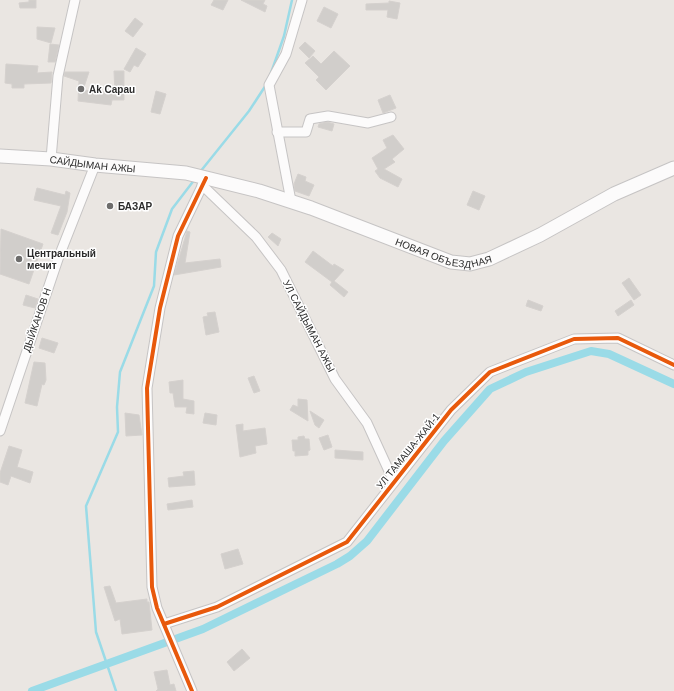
<svg xmlns="http://www.w3.org/2000/svg" width="674" height="691" font-family="Arial,sans-serif">
<style>
.lines{fill:none;stroke-linecap:round;stroke-linejoin:round}
.stream{stroke:#9adbe7;stroke-width:2.5}
.canal{stroke:#9adbe7;stroke-width:8}
.building{fill:#d1cecb;stroke:#d5d1ce}
.minor-casing{stroke:#c6c4c4;stroke-width:11}
.secondary-casing{stroke:#c6c4c4;stroke-width:15}
.minor{stroke:#fcfbfb;stroke-width:9}
.secondary{stroke:#fcfbfb;stroke-width:13}
.cycleway-casing{stroke:#fff;stroke-width:6}
.cycleway{stroke:#e8590c;stroke-width:4}
.poi-dot{fill:#6e6d6c;stroke:#fff;stroke-width:1.5}
.labels{text-anchor:middle;dominant-baseline:central;stroke-width:3;stroke-linejoin:round;paint-order:stroke}
.poi-label{font-size:10px;font-weight:bold;fill:#2c2c2c;stroke:#fff;text-anchor:start}
.street-label{font-size:10px;fill:#2c2c2c;stroke:#fff}
</style>
<rect width="100%" height="100%" fill="#eae6e2"/>
<g class="lines">
<g class="stream">
<polyline points="271,73 284,36 292,0"/>
<polyline points="200,172 249,111 266,85"/>
<polyline points="116,691 96,632 86,506 118,432 117,407 120,372 154,286 156,252 172,209 195,179"/>
</g>
<polyline class="canal" points="32,691 203,629 337,564 350,556 367,541 444,441 490,389 526,372 591,351 609,354 674,384"/>
</g>
<g class="building">
<polygon points="29,0 36,0 36,8 20,8 19,3 29,2"/>
<polygon points="214,0 228,0 223,10 211,5"/>
<polygon points="241,0 265,0 263,4 267,6 265,12"/>
<polygon points="389,1 400,3 397,19 387,17 388,10 366,10 366,4 389,3"/>
<polygon points="324,7 338,14 331,28 317,21"/>
<polygon points="135,18 143,24 133,37 125,31"/>
<polygon points="37,27 55,28 51,43 37,39"/>
<polygon points="305,42 315,51 309,58 299,48"/>
<polygon points="50,44 59,45 55,62 48,62"/>
<polygon points="136,48 146,54 138,67 134,65 130,72 124,69"/>
<polygon points="334,51 350,66 326,90 316,80 319,77 305,63 313,56 321,64"/>
<polygon points="6,64 38,66 37,73 52,72 51,83 24,84 24,88 12,88 12,84 5,83"/>
<polygon points="114,71 124,71 124,100 112,100 111,105 78,101 79,81 64,76 65,72 89,72 83,90 115,93"/>
<polygon points="156,91 166,94 160,114 151,112"/>
<polygon points="390,95 396,108 383,113 378,100"/>
<polygon points="327,122 334,124 332,131 318,127 319,124"/>
<polygon points="393,135 404,149 392,159 395,162 384,169 402,179 398,187 380,178 375,171 378,169 372,158 387,148 383,140"/>
<polygon points="298,174 306,177 305,181 314,185 309,196 295,191 294,184"/>
<polygon points="37,188 65,195 66,191 70,193 67,212 58,235 51,233 61,206 34,200"/>
<polygon points="473,191 485,196 479,210 467,205"/>
<polygon points="1,229 43,244 29,284 0,274"/>
<polygon points="187,231 190,232 185,263 220,259 221,267 174,275"/>
<polygon points="272,233 281,239 278,246 268,237"/>
<polygon points="313,251 333,266 334,264 344,270 334,281 348,292 344,297 330,285 332,282 305,262"/>
<polygon points="629,278 641,295 634,300 622,283"/>
<polygon points="26,295 38,299 35,308 23,305"/>
<polygon points="528,300 543,306 541,311 526,306"/>
<polygon points="631,300 634,305 618,316 615,311"/>
<polygon points="215,312 219,332 206,335 203,317 208,316 207,313"/>
<polygon points="42,338 58,343 54,353 39,348"/>
<polygon points="34,362 45,363 46,380 44,385 42,384 37,406 25,403"/>
<polygon points="254,376 260,391 254,393 248,378"/>
<polygon points="183,380 183,399 194,401 194,414 186,413 187,407 175,407 173,393 170,393 169,382"/>
<polygon points="298,399 307,400 308,421 290,410 293,405 298,407"/>
<polygon points="310,411 324,420 319,428 315,425"/>
<polygon points="125,413 139,415 142,435 126,436"/>
<polygon points="205,413 217,415 216,425 203,423"/>
<polygon points="243,424 243,431 265,428 267,444 255,446 256,453 240,457 236,425"/>
<polygon points="328,435 332,447 324,450 319,438"/>
<polygon points="304,436 305,439 309,439 310,450 308,451 308,455 295,456 295,451 293,451 292,440 298,440 298,437"/>
<polygon points="9,446 22,450 17,467 33,472 30,483 11,476 8,485 0,482 0,473"/>
<polygon points="335,450 363,452 363,460 335,458"/>
<polygon points="194,471 195,485 169,487 168,478 184,476 183,472"/>
<polygon points="192,500 193,507 168,510 167,504"/>
<polygon points="238,549 243,564 225,569 221,554"/>
<polygon points="110,586 116,603 147,599 147,602 149,602 152,630 122,634 120,619 115,621 104,587"/>
<polygon points="242,649 250,658 234,671 227,662"/>
<polygon points="167,670 170,685 174,684 176,691 156,691 158,689 154,672"/>
</g>
<g class="lines">
<defs>
<g id="minor">
<polyline points="277,132 306,132 310,119 328,116 368,123 391,117"/>
<polyline points="51,159 58,76 75,0"/>
<polyline points="202,185 256,237 281,270 335,379 367,423 394,482"/>
<polyline points="291,201 269,85 286,54 302,0"/>
<polyline points="0,431 58,259 95,165"/>
<polyline points="164,624 217,607 347,542 451,410 490,372 574,339 618,338 674,365"/>
<polyline points="192,691 157,608 152,587 147,388 160,308 178,236 206,178"/>
</g>
<g id="secondary">
<path id="s1" d="M0 156 51 159 95 165 186 173 259 191 311 208 451 262 470 264 489 259 540 235 614 194 674 168"/>
</g>
</defs>
<use href="#minor" class="minor-casing"/>
<use href="#secondary" class="secondary-casing"/>
<use href="#minor" class="minor"/>
<use href="#secondary" class="secondary"/>
<defs>
<g id="cycleway">
<polyline points="164,624 217,607 347,542 451,410 490,372 574,339 618,338 674,365"/>
<polyline points="192,691 157,608 152,587 147,388 160,308 178,236 206,178"/>
</g>
</defs>
<use href="#cycleway" class="cycleway-casing"/>
<use href="#cycleway" class="cycleway"/>
</g>
<g class="poi-dot">
<circle cx="81" cy="89" r="4"/>
<circle cx="110" cy="206" r="4"/>
<circle cx="19" cy="259" r="4"/>
</g>
<g class="labels">
<g class="poi-label">
<text x="89" y="89">Ak Capau</text>
<text x="118" y="206">БАЗАР</text>
<text x="27" y="253">Центральный<tspan x="27" dy="12">мечит</tspan></text>
</g>
<g class="street-label">
<text stroke="none"><textPath href="#s1" startOffset="93">САЙДЫМАН АЖЫ</textPath></text>
<text stroke="none"><textPath href="#s1" startOffset="458">НОВАЯ ОБЪЕЗДНАЯ</textPath></text>
<text transform="translate(37 320) rotate(-71)">ДЫЙКАНОВ Н</text>
<text transform="translate(309 326) rotate(63)">УЛ САЙДЫМАН АЖЫ</text>
<text transform="translate(408 451) rotate(-51)">УЛ ТАМАША-ЖАЙ-1</text>
</g>
</g>
</svg>
